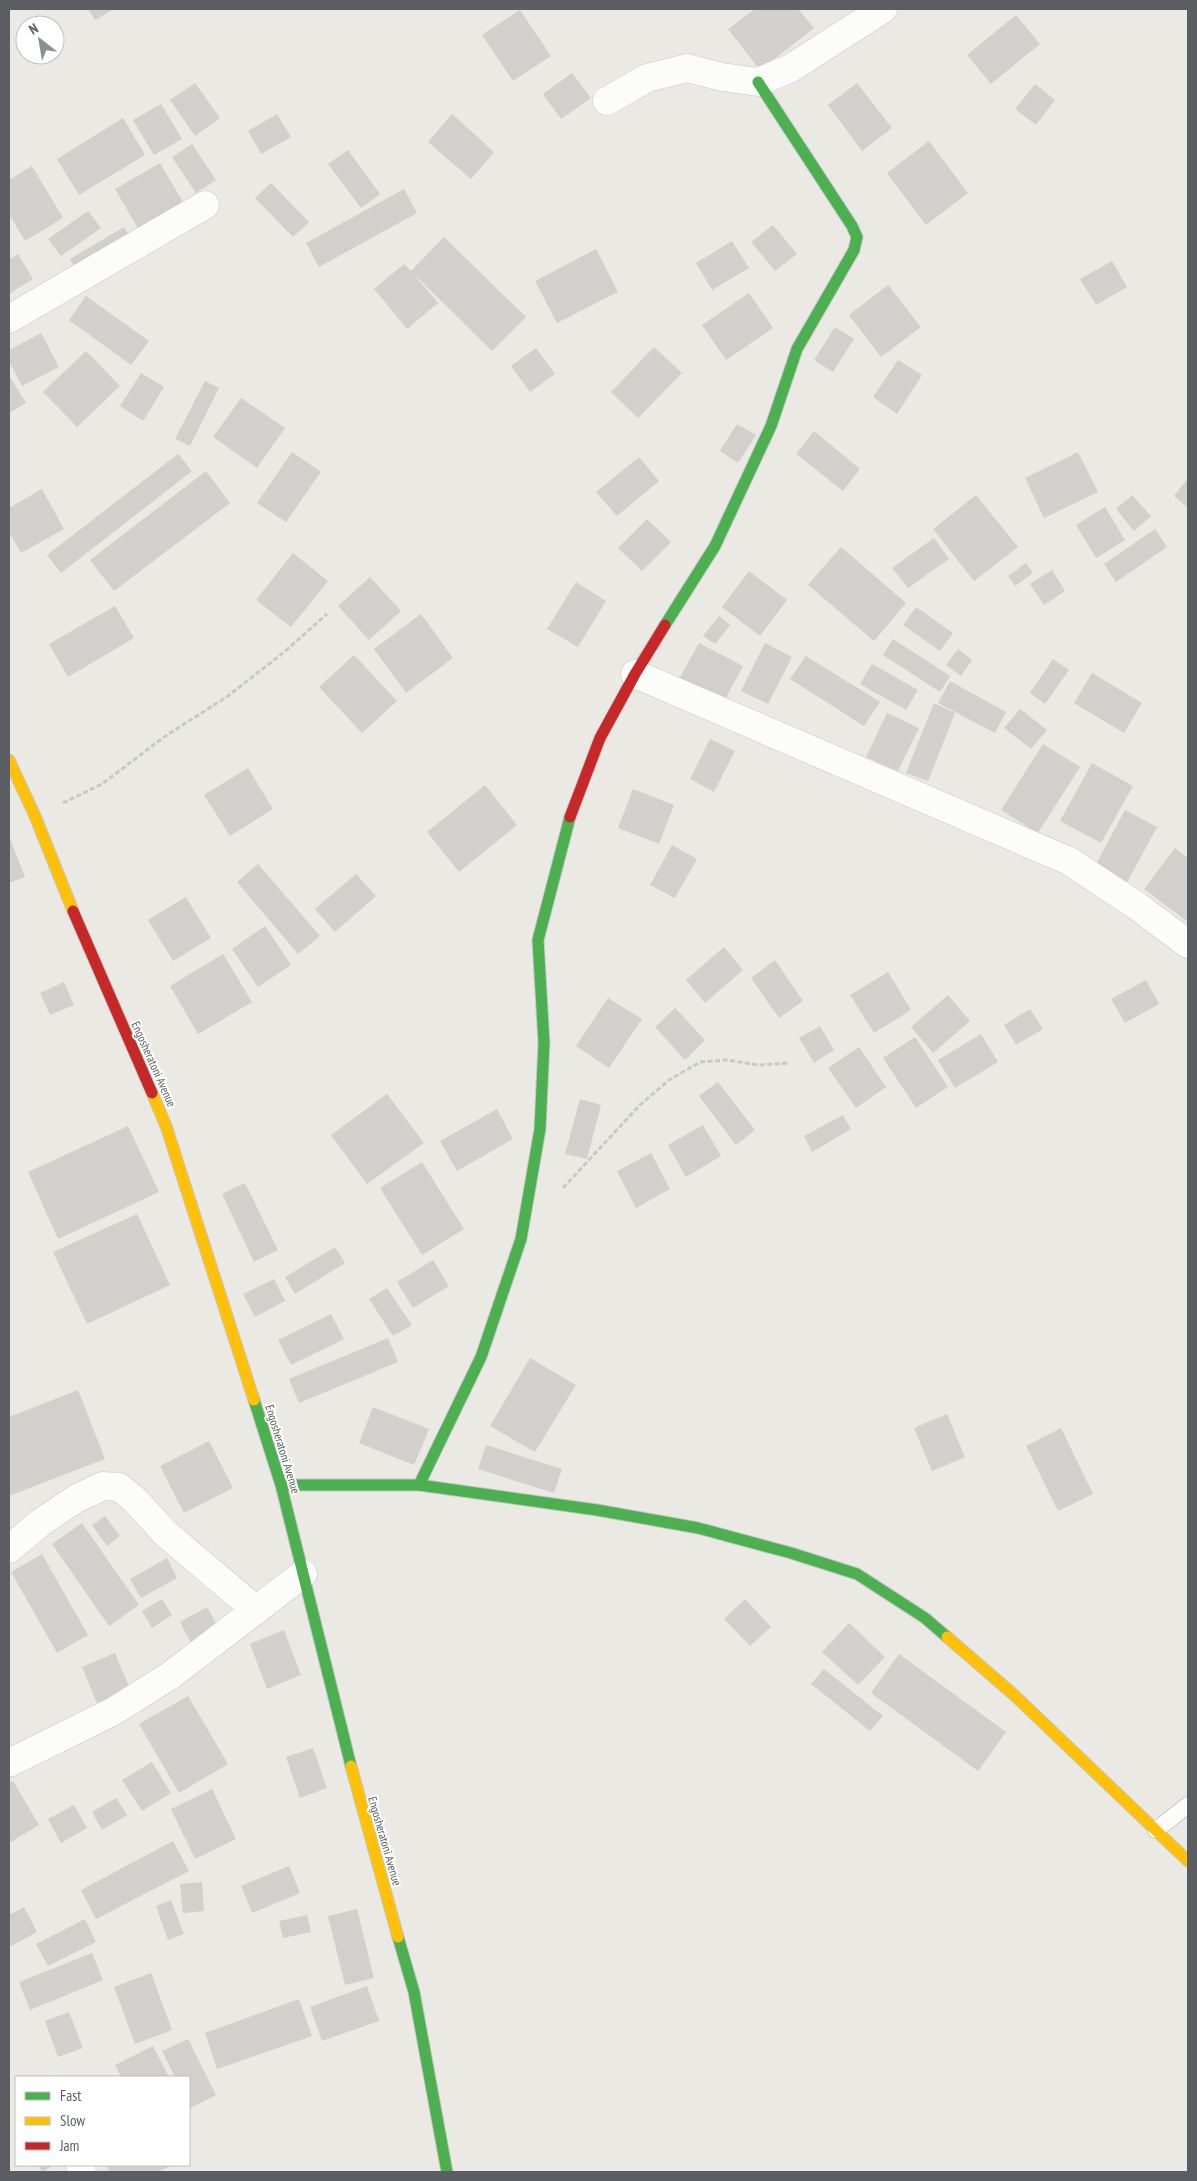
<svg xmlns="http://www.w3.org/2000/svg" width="1197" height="2181" font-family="'PT Sans Narrow',sans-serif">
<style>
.building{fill:#d1d0cd}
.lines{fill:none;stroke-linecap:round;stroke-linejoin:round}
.lane-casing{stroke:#c7c7c6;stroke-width:18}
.street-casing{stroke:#c7c7c6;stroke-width:29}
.fast-casing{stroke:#c5c6c4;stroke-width:13}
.slow-casing{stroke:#c5c6c4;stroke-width:13}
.jam-casing{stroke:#c5c6c4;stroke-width:13}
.path{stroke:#c4cac7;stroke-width:3;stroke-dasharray:5 2.5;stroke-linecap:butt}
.lane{stroke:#fcfcfb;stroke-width:16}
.street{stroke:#fcfcfb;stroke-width:28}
.fast{stroke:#4caf50;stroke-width:11}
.slow{stroke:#ffc107;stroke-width:11}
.jam{stroke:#c62828;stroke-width:11}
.labels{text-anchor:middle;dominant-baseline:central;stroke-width:4;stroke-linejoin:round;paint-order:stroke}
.street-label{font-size:12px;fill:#5a5e62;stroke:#fff}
</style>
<rect width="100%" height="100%" fill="#eae9e4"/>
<g class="building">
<polygon points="88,9 114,9 95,20"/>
<polygon points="755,9 798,9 814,28 760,70 728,29"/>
<polygon points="520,10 551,56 513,81 482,35"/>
<polygon points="1016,15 1040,44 991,84 967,55"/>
<polygon points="572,73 591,98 561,119 543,94"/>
<polygon points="195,83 220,118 195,136 170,100"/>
<polygon points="857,83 892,128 862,151 828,105"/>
<polygon points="1035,84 1055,100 1036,125 1015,109"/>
<polygon points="161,104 182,139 154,155 133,120"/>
<polygon points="277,114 291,137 261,154 248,131"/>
<polygon points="452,114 494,152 471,179 428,142"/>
<polygon points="123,118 145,155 79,195 57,159"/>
<polygon points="929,141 968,193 926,225 887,173"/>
<polygon points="192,144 216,180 196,193 172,157"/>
<polygon points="348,150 380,194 361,208 328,164"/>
<polygon points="160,163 184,204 139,230 115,189"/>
<polygon points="32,166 63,218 25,241 9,214 9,180"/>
<polygon points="271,183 309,222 293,237 255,198"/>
<polygon points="404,189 417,213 319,267 306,243"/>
<polygon points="88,211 101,228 61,256 48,239"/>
<polygon points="773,225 797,254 775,271 751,242"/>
<polygon points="124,227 132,241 78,273 70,259"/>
<polygon points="444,237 526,317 492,351 413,273 438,303 407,329 374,289 404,264 411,271"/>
<polygon points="732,241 749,268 712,290 696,263"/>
<polygon points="596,249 618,292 557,323 535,281"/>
<polygon points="18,254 33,279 9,294 9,260"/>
<polygon points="1112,261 1127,287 1096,305 1080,279"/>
<polygon points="888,285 921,327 881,357 849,315"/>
<polygon points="749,293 773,328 726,360 702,325"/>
<polygon points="86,296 149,341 131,365 69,320"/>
<polygon points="835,327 854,339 833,372 814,360"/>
<polygon points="41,333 59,367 22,386 9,361 9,350"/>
<polygon points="654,347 682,373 638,418 611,392"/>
<polygon points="536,348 555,374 530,392 511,366"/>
<polygon points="86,351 120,386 77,427 43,392"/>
<polygon points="898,360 922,375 897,414 873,397"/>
<polygon points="141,373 164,387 143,421 120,406"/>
<polygon points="9,375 26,403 9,413"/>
<polygon points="205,381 219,388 190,446 175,439"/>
<polygon points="241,398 285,428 257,468 213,437"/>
<polygon points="737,424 756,435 738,463 720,451"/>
<polygon points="814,431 860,469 843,491 796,454"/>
<polygon points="292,452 321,472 286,522 257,503"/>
<polygon points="1078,452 1098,492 1044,518 1025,478"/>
<polygon points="178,454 192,471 61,573 47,555"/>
<polygon points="639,457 659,481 617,516 596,492"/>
<polygon points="206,471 230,503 114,591 90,560"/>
<polygon points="1188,478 1188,508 1174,496"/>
<polygon points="42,489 64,529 21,553 9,532 9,508"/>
<polygon points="976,495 1018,547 974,581 933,529"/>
<polygon points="1132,495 1151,516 1134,531 1116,509"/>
<polygon points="1105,507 1125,540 1096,558 1076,525"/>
<polygon points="647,519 671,542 642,571 618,548"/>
<polygon points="1155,529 1167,547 1116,582 1104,564"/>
<polygon points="934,538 949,559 908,588 892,568"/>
<polygon points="841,547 906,603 874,641 808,585"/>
<polygon points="293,553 328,581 291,627 256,600"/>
<polygon points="1026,563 1033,573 1015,586 1008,576"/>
<polygon points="1052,570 1065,591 1044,605 1030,584"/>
<polygon points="749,571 787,600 760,636 722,607"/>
<polygon points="370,577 401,611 369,640 338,606"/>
<polygon points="576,582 606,601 578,647 547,629"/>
<polygon points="115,606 134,638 68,677 49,644"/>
<polygon points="916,607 953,633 940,651 903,625"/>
<polygon points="421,614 453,658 406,693 374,649"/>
<polygon points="719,616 730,625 715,644 703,636"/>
<polygon points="893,639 950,676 940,692 883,655"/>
<polygon points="699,643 743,666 723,703 679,679"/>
<polygon points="765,643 792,657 768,704 741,691"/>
<polygon points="958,649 972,660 961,676 946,665"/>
<polygon points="354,655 397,701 362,733 319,687"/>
<polygon points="806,656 880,702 864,726 790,679"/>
<polygon points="1053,659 1069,670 1045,704 1030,693"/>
<polygon points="872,664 918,690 906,710 860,684"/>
<polygon points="1092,673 1142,703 1124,733 1074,703"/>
<polygon points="950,681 1006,712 995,733 938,703"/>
<polygon points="934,703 955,713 928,781 906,773"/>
<polygon points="1020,709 1047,730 1031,749 1004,728"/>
<polygon points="887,713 919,728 898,771 866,757"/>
<polygon points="710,739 735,751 714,792 690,779"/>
<polygon points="1043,744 1080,767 1038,833 1001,810"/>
<polygon points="1092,763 1133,786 1101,843 1060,821"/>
<polygon points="248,768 273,809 230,836 204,795"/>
<polygon points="485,785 517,825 459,872 427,832"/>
<polygon points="633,789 674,805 659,844 618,828"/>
<polygon points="1125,810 1157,827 1126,884 1095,866"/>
<polygon points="9,836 25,877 9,883"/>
<polygon points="672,845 697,859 675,898 650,885"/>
<polygon points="1175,848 1188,858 1188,922 1144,889"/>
<polygon points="258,864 320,936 298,954 237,882"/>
<polygon points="356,874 376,896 335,932 315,909"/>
<polygon points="186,897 211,938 173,961 148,920"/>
<polygon points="265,926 291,965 258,987 232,949"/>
<polygon points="724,947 743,970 705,1003 686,980"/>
<polygon points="223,954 252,1002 198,1034 170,986"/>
<polygon points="775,960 803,1001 779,1018 751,978"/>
<polygon points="888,972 911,1010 874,1033 850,995"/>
<polygon points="1146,980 1159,1004 1125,1023 1111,999"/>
<polygon points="64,982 74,1005 50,1015 40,993"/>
<polygon points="948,995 970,1021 933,1053 911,1027"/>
<polygon points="608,998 642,1019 609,1068 576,1046"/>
<polygon points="675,1008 705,1040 685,1060 655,1027"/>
<polygon points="1030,1009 1043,1029 1016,1045 1004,1025"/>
<polygon points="820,1026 834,1050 814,1063 799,1038"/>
<polygon points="981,1034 998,1062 955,1088 938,1060"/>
<polygon points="915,1037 948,1087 916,1108 883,1058"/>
<polygon points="859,1047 886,1087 856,1108 828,1068"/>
<polygon points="718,1082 755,1130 736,1145 699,1096"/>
<polygon points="387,1094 424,1143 367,1184 331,1135"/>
<polygon points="580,1099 601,1105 587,1159 565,1154"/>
<polygon points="497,1109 513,1139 457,1171 440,1141"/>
<polygon points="843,1115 851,1129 812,1152 804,1136"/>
<polygon points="703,1125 721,1156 686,1177 668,1145"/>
<polygon points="128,1126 159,1192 58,1239 28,1172"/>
<polygon points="651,1153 670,1189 636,1208 617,1171"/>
<polygon points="422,1162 464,1229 422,1255 380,1188"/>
<polygon points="245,1183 278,1250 254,1262 222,1194"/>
<polygon points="137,1214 170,1285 87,1324 53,1252"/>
<polygon points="335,1247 345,1263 295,1294 285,1277"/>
<polygon points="433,1260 449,1286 413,1308 397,1282"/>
<polygon points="274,1279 285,1301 255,1317 243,1294"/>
<polygon points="387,1288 412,1325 393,1336 369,1299"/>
<polygon points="331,1314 344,1339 291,1365 278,1340"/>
<polygon points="388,1338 398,1362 299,1403 289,1379"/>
<polygon points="530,1358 576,1385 535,1452 490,1426"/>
<polygon points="78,1390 105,1459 9,1496 9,1417"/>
<polygon points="373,1407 429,1429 414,1465 359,1443"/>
<polygon points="947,1414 965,1457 932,1471 914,1428"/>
<polygon points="1061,1428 1093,1494 1058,1511 1026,1446"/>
<polygon points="209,1441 233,1488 184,1513 160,1466"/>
<polygon points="486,1445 562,1469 554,1493 478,1469"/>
<polygon points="105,1516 120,1536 107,1546 92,1525"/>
<polygon points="82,1523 139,1605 109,1626 52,1544"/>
<polygon points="42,1554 88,1635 57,1653 11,1572"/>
<polygon points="167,1558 177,1578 141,1598 130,1579"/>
<polygon points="162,1599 172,1615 152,1628 142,1611"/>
<polygon points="745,1599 771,1627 750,1646 724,1619"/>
<polygon points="207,1607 219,1628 191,1643 180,1622"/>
<polygon points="849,1623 885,1657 858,1685 822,1652"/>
<polygon points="284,1630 301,1675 267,1689 250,1644"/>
<polygon points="115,1653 130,1689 97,1703 82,1667"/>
<polygon points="899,1654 1006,1732 978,1771 871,1693"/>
<polygon points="824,1669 883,1716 870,1731 811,1684"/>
<polygon points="188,1696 228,1764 179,1793 139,1724"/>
<polygon points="313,1748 327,1788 300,1798 286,1757"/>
<polygon points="152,1762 171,1793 142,1811 122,1780"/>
<polygon points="13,1781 39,1825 9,1843 9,1783"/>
<polygon points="212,1789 236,1839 195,1859 171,1809"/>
<polygon points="116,1798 127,1815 102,1830 92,1812"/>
<polygon points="74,1805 87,1828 61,1843 48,1819"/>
<polygon points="173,1841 189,1871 96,1919 81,1890"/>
<polygon points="289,1866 300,1893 252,1913 241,1886"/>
<polygon points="202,1882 204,1911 183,1913 180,1884"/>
<polygon points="171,1900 184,1934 168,1940 156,1906"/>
<polygon points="24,1907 37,1932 9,1947 9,1915"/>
<polygon points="357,1909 374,1978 345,1985 328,1916"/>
<polygon points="307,1915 311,1932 283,1938 279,1921"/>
<polygon points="85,1919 96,1942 48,1966 36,1944"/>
<polygon points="92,1953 103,1980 30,2010 19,1982"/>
<polygon points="151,1973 172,2030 135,2044 114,1987"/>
<polygon points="367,1986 379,2021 322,2041 310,2007"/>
<polygon points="299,1999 312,2036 217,2069 205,2033"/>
<polygon points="69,2012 83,2048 58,2057 45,2021"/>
<polygon points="188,2039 216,2095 190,2108 189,2077 175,2077 162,2051"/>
<polygon points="153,2046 169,2077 121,2077 115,2065"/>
<polygon points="38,2165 54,2165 42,2172"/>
<polygon points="106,2165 172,2165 158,2172 110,2172"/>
</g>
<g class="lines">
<defs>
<polyline id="lane" points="1156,1830 1188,1805"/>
<g id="street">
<polyline points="607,101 647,78 687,68 722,77 758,82 791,68 883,9"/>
<polyline points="9,319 205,205"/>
<polyline points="635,674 1069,861 1137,906 1188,944"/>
<polyline points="9,1549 40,1523 77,1498 103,1486 119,1487 135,1500 165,1533 256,1610"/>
<polyline points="9,1763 114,1711 171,1675 303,1574"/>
<polyline points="80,2165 82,2172"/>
</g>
<g id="fast">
<polyline points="665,625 715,546 771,426 797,349 854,250 857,237 852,226 758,82"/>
<polyline points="254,1400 281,1485 351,1766"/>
<polyline points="281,1485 419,1485 597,1510 698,1528 791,1553 857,1574 925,1618 947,1637"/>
<polyline points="419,1485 481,1357 521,1239 540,1129 544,1043 538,940 570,817"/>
<polyline points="398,1937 414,1992 447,2172"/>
</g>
<g id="slow">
<polyline points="9,760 35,816 73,911"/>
<polyline points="152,1093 166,1126 254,1400"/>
<polyline points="947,1637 1013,1694 1188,1861"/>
<polyline points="351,1766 398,1937"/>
</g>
<g id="jam">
<polyline points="570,817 600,738 635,674 665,625"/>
<polyline points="73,911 152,1093"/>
</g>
</defs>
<use href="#lane" class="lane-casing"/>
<use href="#street" class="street-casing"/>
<use href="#fast" class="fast-casing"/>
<use href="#slow" class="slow-casing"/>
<use href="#jam" class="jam-casing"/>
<g class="path">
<polyline points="63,803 102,784 164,737 228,696 283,653 327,614"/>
<polyline points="563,1188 640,1105 669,1080 700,1062 727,1060 758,1065 789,1063"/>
</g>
<use href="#lane" class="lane"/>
<use href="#street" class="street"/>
<use href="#fast" class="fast"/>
<use href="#slow" class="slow"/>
<use href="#jam" class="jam"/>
</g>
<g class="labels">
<g class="street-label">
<text transform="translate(154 1064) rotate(66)">Engosheratoni Avenue</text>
<text transform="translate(283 1449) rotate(73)">Engosheratoni Avenue</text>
<text transform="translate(385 1841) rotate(74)">Engosheratoni Avenue</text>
</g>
</g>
<rect width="1197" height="2181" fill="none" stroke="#5a5e62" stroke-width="20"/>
<rect x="15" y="2076" width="175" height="90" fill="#ffffff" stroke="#bdbfc0"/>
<rect x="25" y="2092" width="25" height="8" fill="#4caf50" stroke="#bdbfc0"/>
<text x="60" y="2101" font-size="15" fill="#5a5e62">Fast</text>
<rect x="25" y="2117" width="25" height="8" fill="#ffc107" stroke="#bdbfc0"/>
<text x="60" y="2126" font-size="15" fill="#5a5e62">Slow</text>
<rect x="25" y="2142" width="25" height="8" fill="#c62828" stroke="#bdbfc0"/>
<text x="60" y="2151" font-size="15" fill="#5a5e62">Jam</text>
<g transform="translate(40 40) rotate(329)"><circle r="24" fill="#ffffff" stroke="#bdbfc0"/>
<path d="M0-4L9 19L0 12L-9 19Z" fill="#8c8f90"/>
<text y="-8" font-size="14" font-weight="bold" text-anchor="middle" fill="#5a5e62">N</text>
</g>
</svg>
